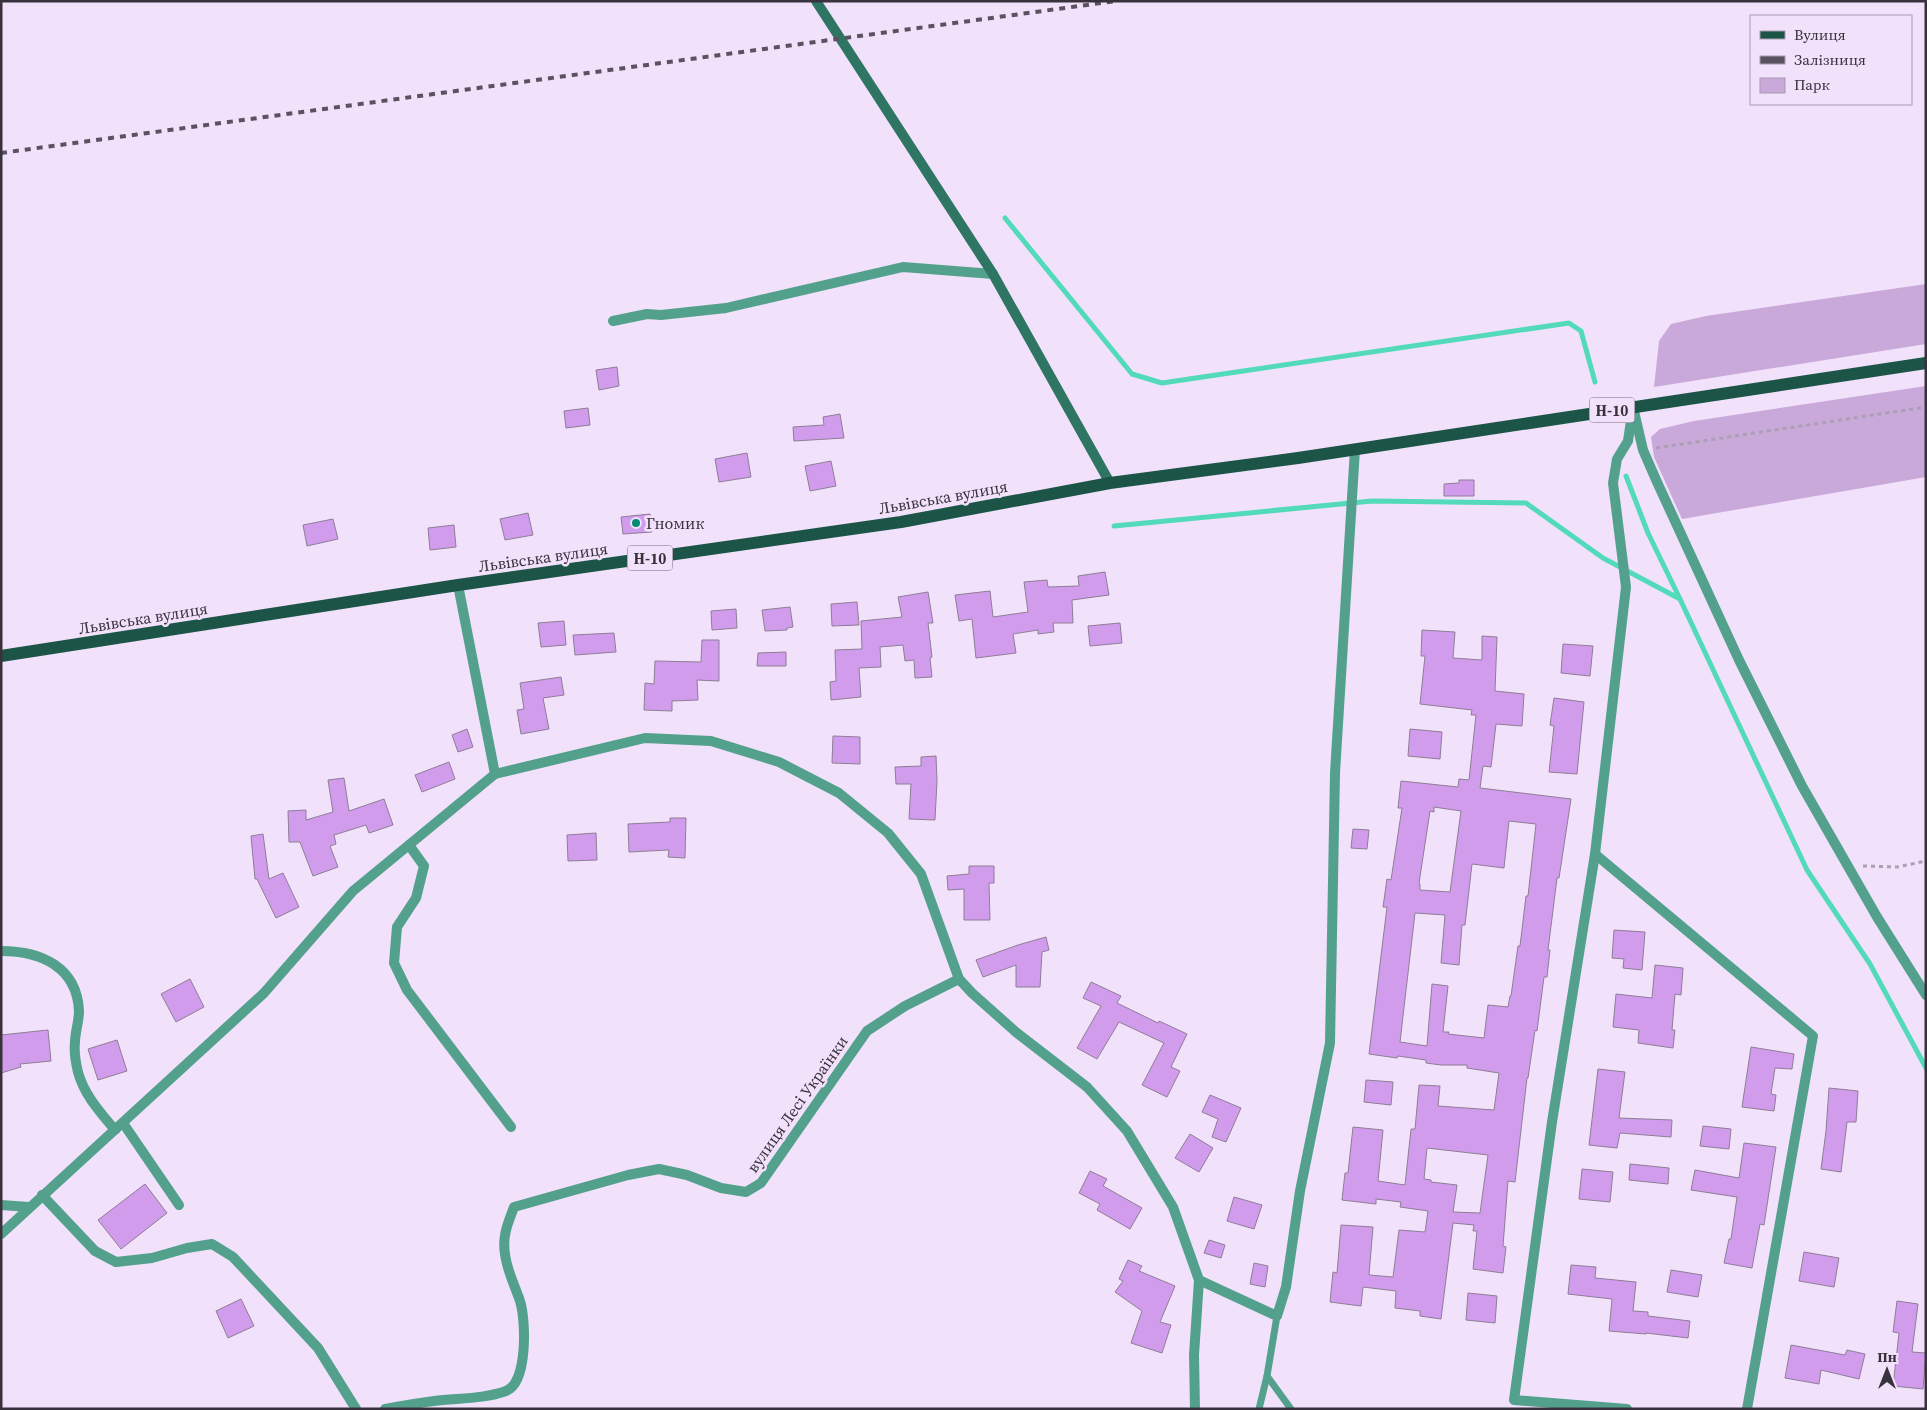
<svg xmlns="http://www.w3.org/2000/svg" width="1927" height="1410" font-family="'Source Serif 4',serif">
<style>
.green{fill:#c9a8da}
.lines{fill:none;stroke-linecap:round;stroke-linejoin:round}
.stream{stroke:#53daba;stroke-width:5}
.building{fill:#d29ced;stroke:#8d7e95;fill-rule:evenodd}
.path{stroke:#ac9fb3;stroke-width:3;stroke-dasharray:4 4;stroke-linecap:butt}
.lane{stroke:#53a18d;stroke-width:7}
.street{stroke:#53a18d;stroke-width:10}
.secondary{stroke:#2f7564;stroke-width:10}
.primary{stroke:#1c5548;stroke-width:12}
.rail{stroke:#5b525f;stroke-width:4;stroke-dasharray:6 6;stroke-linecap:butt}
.poi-dot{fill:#018c74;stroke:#f2e1fb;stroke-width:2}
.labels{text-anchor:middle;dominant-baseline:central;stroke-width:5;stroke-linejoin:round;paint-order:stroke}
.shield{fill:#f2e1fb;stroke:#706675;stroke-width:1}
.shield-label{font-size:15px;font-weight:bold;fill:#39323c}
.street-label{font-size:16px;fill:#39323c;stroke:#f2e1fb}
.poi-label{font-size:16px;fill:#39323c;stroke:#f2e1fb;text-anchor:start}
</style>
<rect width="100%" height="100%" fill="#f2e1fb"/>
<g class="green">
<polygon points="1926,284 1926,344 1654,387 1659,341 1671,324 1706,316"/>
<polygon points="1926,386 1926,477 1682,519 1654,457 1651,437 1660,429 1694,421"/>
</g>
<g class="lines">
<g class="stream">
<polyline points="1005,218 1132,374 1162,383 1569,323 1581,331 1595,382"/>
<polyline points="1626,476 1648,533 1680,599"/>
<polyline points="1114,526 1372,501 1526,503 1603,558 1680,599 1807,870 1870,964 1926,1068"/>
</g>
</g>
<g class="building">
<polygon points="617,367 619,386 599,390 596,370"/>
<polygon points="588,408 590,425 566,428 564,411"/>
<polygon points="840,414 844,438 794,441 793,427 824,425 823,417"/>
<polygon points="747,453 751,477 719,482 715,459"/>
<polygon points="831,461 836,486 810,491 805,466"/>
<polygon points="1459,480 1474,480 1474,496 1444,496 1444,484 1459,483"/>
<polygon points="528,513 533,535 505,540 500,519"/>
<polygon points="650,514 652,532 623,534 621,517"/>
<polygon points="333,519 338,539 307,546 303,525"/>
<polygon points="454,525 456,547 430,550 428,528"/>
<polygon points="1105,572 1109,595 1072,600 1073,623 1053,623 1054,632 1038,634 1038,630 1013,634 1016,653 976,658 972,619 959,621 955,595 990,591 993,617 1028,612 1024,582 1047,580 1048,587 1079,586 1078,576"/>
<polygon points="928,592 933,623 928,623 932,657 930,658 932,677 915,678 914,660 905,661 903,645 880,647 881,667 859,668 861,697 831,700 830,682 836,681 835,650 862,649 861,621 902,617 898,597"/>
<polygon points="857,602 859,625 832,626 831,604"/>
<polygon points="790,607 793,627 787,628 787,630 765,631 762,610"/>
<polygon points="736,609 737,628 712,630 711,611"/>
<polygon points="564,621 566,645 541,647 538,623"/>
<polygon points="1120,623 1122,643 1090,646 1088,626"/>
<path d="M1422 630 1455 632 1453 658 1482 660V636L1497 637 1495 691 1524 694 1522 726 1496 724 1491 767 1483 766 1480 788 1571 799 1559 878H1557L1548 950H1550L1547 977H1544L1537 1031 1535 1030 1528 1078H1527L1515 1182 1508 1181 1503 1246 1506 1247 1503 1273 1473 1269 1477 1231H1473L1474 1225 1453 1223 1441 1319 1420 1316V1311L1395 1308 1396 1291 1363 1287 1361 1306 1330 1302 1333 1272 1337 1273 1341 1225 1373 1227 1369 1275 1393 1277 1399 1230 1425 1232 1428 1211 1400 1207 1401 1202 1376 1199V1204L1342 1200 1345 1173H1348L1353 1127 1383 1130 1378 1181 1405 1185 1411 1129H1415L1419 1085 1440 1086 1438 1106 1494 1110 1499 1073 1467 1068V1065H1441L1426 1063V1060L1398 1056 1397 1058 1369 1054 1387 907H1383L1387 879 1391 880 1402 808H1398L1401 781 1458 787 1459 779 1469 780 1476 715H1471L1472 710 1420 704 1425 656H1421ZM1434 807 1461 811 1450 892 1420 890V884L1419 883 1430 811 1434 812ZM1509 821 1536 824 1528 896H1526L1520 946H1518L1511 996H1510L1508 1007 1488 1005 1484 1038 1448 1034 1449 1032H1443L1448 986 1432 984 1427 1046 1400 1042 1415 913 1445 915 1441 963 1459 965 1462 925H1465L1472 864 1504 868ZM1427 1148 1488 1155 1480 1213 1453 1212 1457 1185 1431 1182V1180L1424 1179Z"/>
<polygon points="614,633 616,652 575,655 573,635"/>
<polygon points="702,640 719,640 719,681 697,680 698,700 672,701 672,711 644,710 645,683 654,684 655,661 701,662"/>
<polygon points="1563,644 1593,646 1590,676 1561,673"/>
<polygon points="786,652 786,666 757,666 758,653"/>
<polygon points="561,677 564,695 543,698 549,729 521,734 517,710 524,709 520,683"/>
<polygon points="1554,698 1584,702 1577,774 1549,772 1554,726 1550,725"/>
<polygon points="467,729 473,747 458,752 452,735"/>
<polygon points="1410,729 1442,732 1440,759 1408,756"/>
<polygon points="833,736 860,737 860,764 832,763"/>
<polygon points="936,756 937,781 935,820 909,819 911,784 896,784 895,767 921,766 921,757"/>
<polygon points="449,762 455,779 422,792 415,775"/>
<polygon points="344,778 349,811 384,799 393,825 369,833 366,825 334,835 336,844 330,846 338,867 313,876 300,842 289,842 288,811 306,810 306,820 333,812 328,780"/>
<polygon points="670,818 686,818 685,858 668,857 669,850 629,852 628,824 670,822"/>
<polygon points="1353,829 1369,830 1367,849 1351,848"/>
<polygon points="596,833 597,860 568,861 567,835"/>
<polygon points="263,834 269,879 283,873 299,907 276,918 257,879 255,879 251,836"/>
<polygon points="969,866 994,866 994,883 989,883 990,920 964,920 964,889 948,890 947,876 969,874"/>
<polygon points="1614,930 1645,932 1642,970 1623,968 1624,959 1612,958"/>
<polygon points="1046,937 1049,950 1042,952 1040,987 1016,987 1016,965 983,977 976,960 1018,945"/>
<polygon points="1655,965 1683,968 1681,995 1675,994 1672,1030 1675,1030 1673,1048 1638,1043 1639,1030 1613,1027 1616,994 1652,998"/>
<polygon points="190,979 204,1007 176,1022 161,994"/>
<polygon points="1091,982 1121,996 1117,1003 1158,1023 1159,1021 1187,1034 1171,1067 1180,1071 1167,1097 1142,1085 1164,1043 1119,1022 1097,1059 1077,1048 1101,1006 1083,998"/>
<polygon points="48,1030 51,1061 20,1064 21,1067 1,1073 1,1035"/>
<polygon points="117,1040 127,1071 98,1080 88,1049"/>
<polygon points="1751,1047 1794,1054 1792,1069 1775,1068 1771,1094 1776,1095 1774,1111 1742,1107"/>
<polygon points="1598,1069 1625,1072 1619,1118 1672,1120 1671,1137 1620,1133 1617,1148 1589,1145"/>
<polygon points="1366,1080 1393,1082 1391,1105 1364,1102"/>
<polygon points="1829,1088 1858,1091 1856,1122 1847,1122 1841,1172 1821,1169 1826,1131"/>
<polygon points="1210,1095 1241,1108 1226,1142 1212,1137 1218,1119 1202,1112"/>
<polygon points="1703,1126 1731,1129 1729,1149 1700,1146"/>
<polygon points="1190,1134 1213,1148 1199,1172 1175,1158"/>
<polygon points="1744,1143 1776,1147 1764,1225 1760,1224 1752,1268 1724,1263 1729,1239 1731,1239 1737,1197 1691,1190 1695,1170 1739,1178"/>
<polygon points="1630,1164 1669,1168 1668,1184 1629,1180"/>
<polygon points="1582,1169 1613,1172 1610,1202 1579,1199"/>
<polygon points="1090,1171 1107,1179 1103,1186 1142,1208 1130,1229 1097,1210 1100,1204 1079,1193"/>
<polygon points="145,1184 167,1213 121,1249 98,1220"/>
<polygon points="1234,1197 1262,1205 1254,1229 1227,1221"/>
<polygon points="1209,1240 1225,1245 1221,1258 1204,1253"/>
<polygon points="1804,1252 1839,1258 1834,1287 1799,1281"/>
<polygon points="1128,1260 1142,1266 1139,1271 1175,1286 1160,1322 1171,1325 1162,1353 1131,1343 1142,1311 1115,1292 1123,1281 1119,1279"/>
<polygon points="1254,1263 1268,1266 1265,1287 1250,1284"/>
<polygon points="1571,1265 1596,1267 1595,1278 1636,1282 1633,1311 1648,1312 1648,1316 1690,1321 1688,1338 1646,1333 1646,1334 1609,1331 1612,1299 1568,1294"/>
<polygon points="1671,1270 1702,1275 1698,1297 1667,1292"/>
<polygon points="1468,1293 1497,1296 1495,1323 1466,1320"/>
<polygon points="241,1299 254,1326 228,1338 216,1311"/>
<polygon points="1897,1301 1918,1304 1912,1352 1926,1353 1923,1389 1893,1386 1899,1333 1893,1332"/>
<polygon points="1791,1345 1845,1355 1847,1350 1865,1354 1859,1379 1821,1370 1819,1384 1785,1378"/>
</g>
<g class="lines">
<g class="path">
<polyline points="1656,448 1926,407"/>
<polyline points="1863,866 1897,867 1926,861"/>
</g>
<g class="lane">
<polyline points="1277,1316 1267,1376 1291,1409"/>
<polyline points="1259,1409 1267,1376"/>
</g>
<g class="street">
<polyline points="613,321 647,314 661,315 726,308 903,267 993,274"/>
<polyline points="495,774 645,738 711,741 779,762 839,793 888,833 921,874 959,979 972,993 1017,1033 1087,1087 1127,1131 1173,1207 1199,1280 1194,1355 1195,1409"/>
<polyline points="409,845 424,866 416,898 397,927 394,963 407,990 511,1127"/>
<polyline points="1595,854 1813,1036 1747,1409"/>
<path d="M1 951C41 951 77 967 79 1011 79 1022 75 1032 75 1042 74 1051 76 1064 78 1072 84 1095 101 1113 115 1130"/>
<polyline points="123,1123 179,1205"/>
<polyline points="42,1195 95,1251 116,1262 152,1258 187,1248 212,1244 233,1257 318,1348 356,1409"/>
<polyline points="1,1205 29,1207"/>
<polyline points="1,1234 264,993 353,891 495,774 458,585"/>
<polyline points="1199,1280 1277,1316 1286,1287 1300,1191 1330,1043 1335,773 1355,449"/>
<path d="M385 1409C401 1406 418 1403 434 1401 458 1398 484 1399 506 1391 528 1383 526 1320 520 1301 515 1286 507 1271 505 1254 502 1236 508 1223 514 1207L628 1175 659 1169 687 1175 721 1188 746 1192 761 1183 867 1031 905 1006 959 979"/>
<polyline points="1627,1409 1514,1400 1552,1122 1595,854 1626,587 1613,483 1617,459 1628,441 1633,407 1643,450 1657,482 1739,660 1802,786 1877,917 1926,995"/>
</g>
<polyline class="secondary" points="816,1 993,274 1110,483"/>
<polyline class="primary" points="1,656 458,585 901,522 1110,483 1298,458 1926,363"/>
<polyline class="rail" points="1,153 1116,1"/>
</g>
<circle class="poi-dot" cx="636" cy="523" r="5"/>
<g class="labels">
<g class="shield">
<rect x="1589.5" y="397.5" width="45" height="25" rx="4"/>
<rect x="627.5" y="545.5" width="45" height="25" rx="4"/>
</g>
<g class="shield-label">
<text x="1612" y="410">Н-10</text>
<text x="650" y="558">Н-10</text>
</g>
<g class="street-label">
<text transform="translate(943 497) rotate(-10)">Львівська вулиця</text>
<text transform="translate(543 557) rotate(-8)">Львівська вулиця</text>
<text transform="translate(143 618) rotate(-9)">Львівська вулиця</text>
<text transform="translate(797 1104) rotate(-55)">вулиця Лесі Українки</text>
</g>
<g class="poi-label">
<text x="646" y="523">Гномик</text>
</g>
</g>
<rect width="1927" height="1410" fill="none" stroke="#39323c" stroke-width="5"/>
<rect x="1750" y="15" width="162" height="90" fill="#f2e1fb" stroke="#a89baf"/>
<rect x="1760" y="31" width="25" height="8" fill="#1c5548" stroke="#a89baf"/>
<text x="1794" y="40" font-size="15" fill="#39323c">Вулиця</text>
<rect x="1760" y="56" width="25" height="8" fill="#5b525f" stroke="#a89baf"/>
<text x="1794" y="65" font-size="15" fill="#39323c">Залізниця</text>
<rect x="1760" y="78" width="25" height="15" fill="#c9a8da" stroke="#a89baf"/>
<text x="1794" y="90" font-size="15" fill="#39323c">Парк</text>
<g transform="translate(1887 1370)" stroke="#f2e1fb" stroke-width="4" paint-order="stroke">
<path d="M0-4L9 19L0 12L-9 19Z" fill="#39323c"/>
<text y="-8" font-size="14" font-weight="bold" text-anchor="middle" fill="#39323c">Пн</text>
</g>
</svg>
